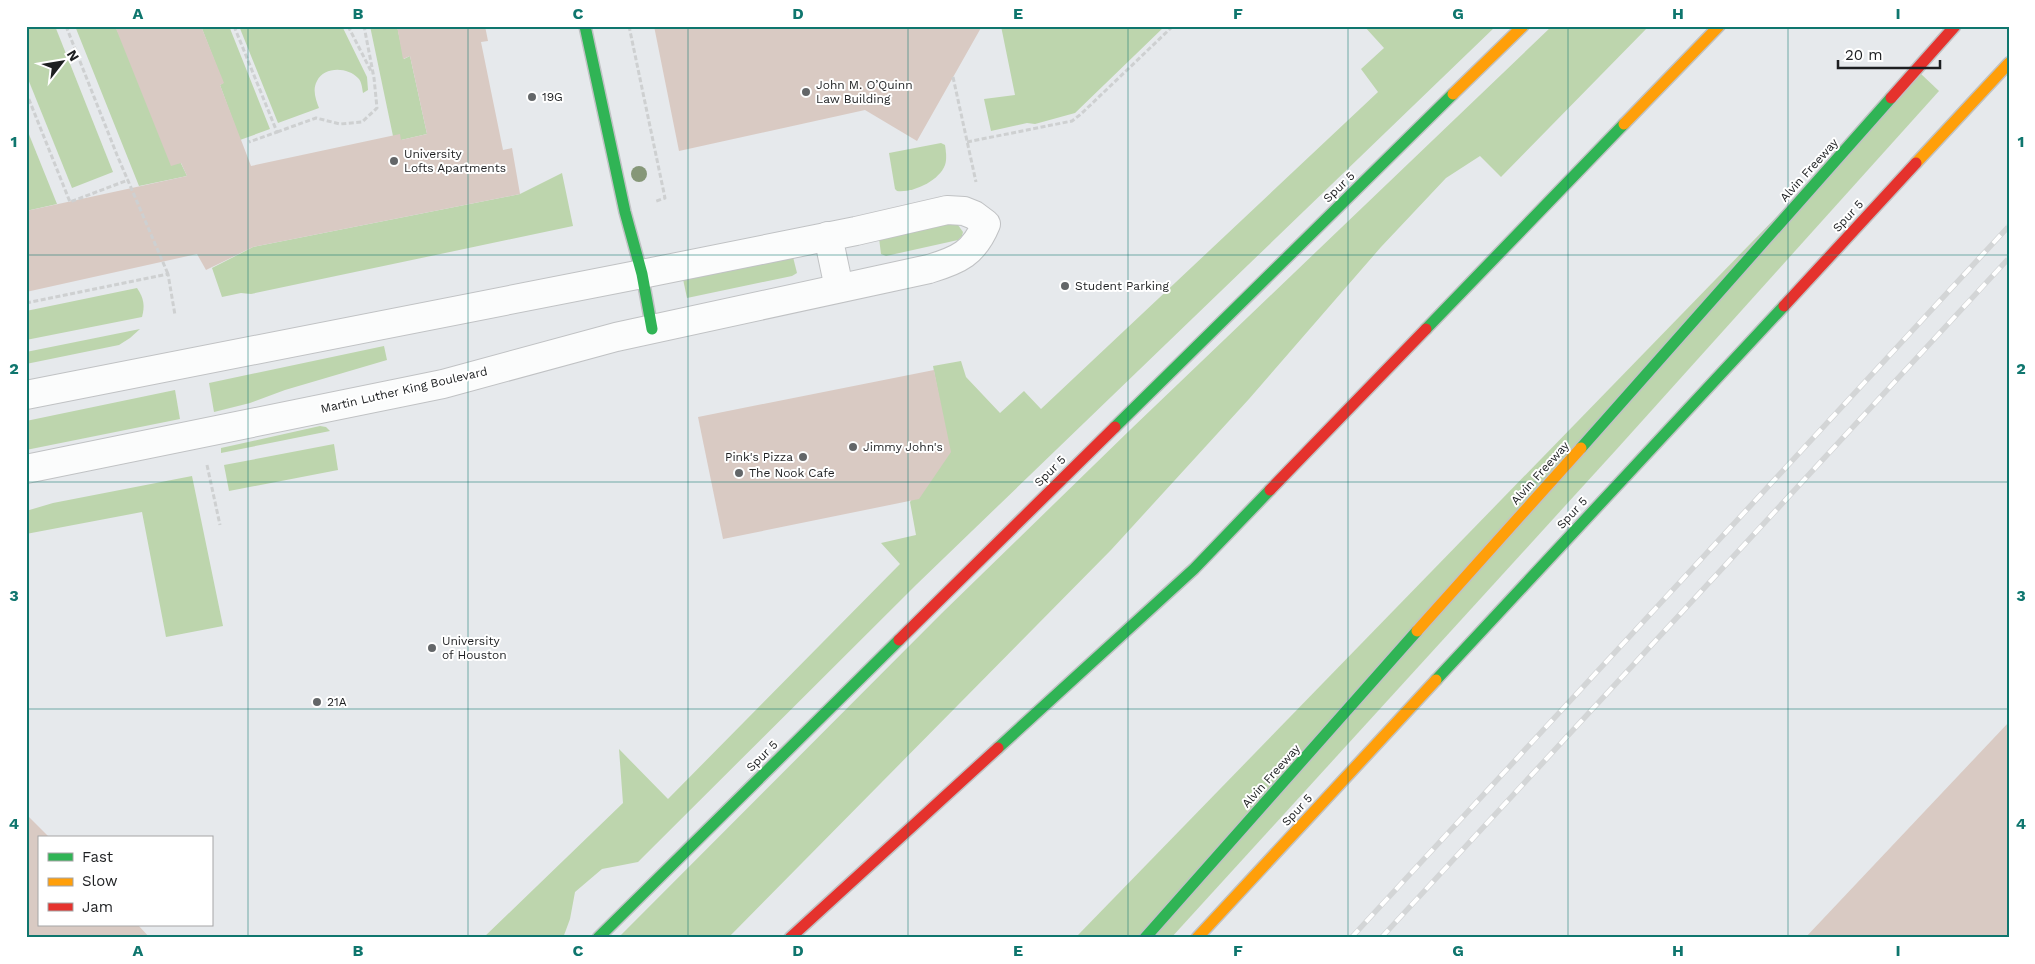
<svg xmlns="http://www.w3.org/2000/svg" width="2035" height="964" font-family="'Work Sans',sans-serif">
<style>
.green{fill:#bdd5ad}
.building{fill:#d9cac3}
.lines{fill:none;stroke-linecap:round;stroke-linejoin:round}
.street-casing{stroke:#c0c2c4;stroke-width:30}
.fast-casing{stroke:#c0c2c4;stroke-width:14}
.slow-casing{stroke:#c0c2c4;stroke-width:14}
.jam-casing{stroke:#c0c2c4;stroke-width:14}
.path{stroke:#ced0d1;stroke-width:3;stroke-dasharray:5 2.5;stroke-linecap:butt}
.street{stroke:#fbfcfc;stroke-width:28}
.fast{stroke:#30b455;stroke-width:11}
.slow{stroke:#ff9f0a;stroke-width:11}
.jam{stroke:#e5322d;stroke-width:11}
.rail-casing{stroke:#d3d5d6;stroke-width:5.5}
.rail{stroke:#fff;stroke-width:4;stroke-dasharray:11;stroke-linecap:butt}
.tree{fill:#869778}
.grid{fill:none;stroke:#0f766e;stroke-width:1;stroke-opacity:0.55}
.poi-dot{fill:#636668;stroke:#fff;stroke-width:2}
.labels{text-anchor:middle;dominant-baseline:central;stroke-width:4;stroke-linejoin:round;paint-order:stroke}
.poi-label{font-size:12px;fill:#1d1f21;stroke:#fff;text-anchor:start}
.street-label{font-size:12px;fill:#1d1f21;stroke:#fff}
.neatline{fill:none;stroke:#0f766e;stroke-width:2}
.grid-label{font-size:16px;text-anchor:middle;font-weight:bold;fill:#0f766e}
</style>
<rect width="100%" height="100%" fill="#e6e9ec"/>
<g class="green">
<polygon points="26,26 55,26 113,172 72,188 26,74"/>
<polygon points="75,26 115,26 187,176 139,186"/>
<polygon points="201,26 229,26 270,129 240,140 220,85 223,83"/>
<path d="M239 26H342L367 77 368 90 363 93C362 88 362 82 358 78 348 67 324 66 317 81 312 90 316 100 319 108L278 123Z"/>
<polygon points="370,26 397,26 404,59 410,56 427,134 401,140 393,136"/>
<polygon points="1001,26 1165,26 1075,113 1035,124 1027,123 991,131 984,99 1015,95"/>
<polygon points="1364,26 1496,26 917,584 638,862 602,869 575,892 570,919 563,938 483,938 623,803 619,749 668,799 900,564 881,543 916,535 910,502 948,445 933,366 961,361 966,377 1000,413 1024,391 1041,409 1378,92 1361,69 1384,48"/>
<polygon points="1552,26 1649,26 1501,177 1480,156 1446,178 1381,247 1249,399 1111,550 728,938 618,938 942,613 1131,429"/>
<polygon points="1920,73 1939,91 1616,450 1171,938 1081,938 1078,935 1786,207"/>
<polygon points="26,127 57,204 26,211"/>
<path d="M941 143 945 145C946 152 947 159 945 165 939 181 913 193 897 191L895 189 889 153Z"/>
<polygon points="562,173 573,226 251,294 241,293 222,297 212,268 253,247 520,194"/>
<polygon points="951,223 958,225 963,232 962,236 958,240 886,256 881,254 879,238"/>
<polygon points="793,257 797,273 792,276 687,298 683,279"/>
<path d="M137 288C144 298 145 306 142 317L26 340V311Z"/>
<polygon points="140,329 130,338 119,345 26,364 26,352"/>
<polygon points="384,346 387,360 285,390 250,403 214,412 209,383"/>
<polygon points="175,390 180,419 26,450 26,421"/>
<polygon points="320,426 326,427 330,431 221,453 221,448"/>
<polygon points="334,444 338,470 229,491 224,465"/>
<polygon points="192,476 223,626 166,637 142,512 26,534 26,511 53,503"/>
</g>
<g class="building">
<polygon points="115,26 201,26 224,83 220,85 251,166 400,134 401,140 427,134 410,56 403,59 397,26 485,26 488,41 481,42 503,150 512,148 520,194 253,247 206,270 197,254 26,292 26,211 187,176 181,163 171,166"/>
<polygon points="654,26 982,26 917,141 865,110 679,151"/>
<polygon points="934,370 951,452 919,499 723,539 698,417"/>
<polygon points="2009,722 2009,938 1805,938"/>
<polygon points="26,814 50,838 39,838 39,925 138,925 150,938 26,938"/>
</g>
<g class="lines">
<defs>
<g id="street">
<polyline points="828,236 839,288"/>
<path d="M26 395 642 274 856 231 947 210 964 211 974 215 986 224C974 253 959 260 929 269L616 337 443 384 26 469"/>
</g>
<g id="fast">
<polyline points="585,26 625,212 642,274 652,329"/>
<polyline points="1426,329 1624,124"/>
<polyline points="1115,427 1453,94"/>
<polyline points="1581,448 1891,98"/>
<polyline points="1436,680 1784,306"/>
<polyline points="998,748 1194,569 1270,490"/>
<polyline points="598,938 899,640"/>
<polyline points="1145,938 1417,631"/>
</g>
<g id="slow">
<polyline points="1453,94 1523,26"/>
<polyline points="1624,124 1719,26"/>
<polyline points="1916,163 2009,63"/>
<polyline points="1417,631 1581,448"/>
<polyline points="1197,938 1436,680"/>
</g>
<g id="jam">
<polyline points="1891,98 1955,26"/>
<polyline points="1784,306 1916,163"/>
<polyline points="1270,490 1426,329"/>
<polyline points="899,640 1115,427"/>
<polyline points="790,938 998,748"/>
</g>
</defs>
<use href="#street" class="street-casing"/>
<use href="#fast" class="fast-casing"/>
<use href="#slow" class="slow-casing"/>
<use href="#jam" class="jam-casing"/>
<g class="path">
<polyline points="66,26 117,155 168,274"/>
<polyline points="234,26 277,132 249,142"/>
<polyline points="348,26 372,73"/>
<polyline points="629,26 665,198 654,202"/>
<polyline points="953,77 976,182"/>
<polyline points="26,92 70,202 128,180"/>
<polyline points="277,132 316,118 340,124 362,122 377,108 374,78 364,26"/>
<polyline points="967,142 1072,121 1081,114 1173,26"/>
<polyline points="26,303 168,274 175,315"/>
<polyline points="207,465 220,525"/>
</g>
<use href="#street" class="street"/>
<use href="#fast" class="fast"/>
<use href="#slow" class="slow"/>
<use href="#jam" class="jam"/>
<defs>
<g id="rail">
<polyline points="1351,938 2009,226"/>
<polyline points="1381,938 2009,258"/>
</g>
</defs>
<use href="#rail" class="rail-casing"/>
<use href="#rail" class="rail"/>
</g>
<circle class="tree" cx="639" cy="174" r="8"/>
<path class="grid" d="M248 26V938M468 26V938M688 26V938M908 26V938M1128 26V938M1348 26V938M1568 26V938M1788 26V938M26 255H2009M26 482H2009M26 709H2009"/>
<g class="poi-dot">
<circle cx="806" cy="92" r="5"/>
<circle cx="532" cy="97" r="5"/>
<circle cx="394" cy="161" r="5"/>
<circle cx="1065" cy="286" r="5"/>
<circle cx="853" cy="447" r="5"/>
<circle cx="803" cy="457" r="5"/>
<circle cx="739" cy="473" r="5"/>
<circle cx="432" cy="648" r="5"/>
<circle cx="317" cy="702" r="5"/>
</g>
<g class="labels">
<g class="poi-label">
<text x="816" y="85">John M. O’Quinn<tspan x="816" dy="14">Law Building</tspan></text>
<text x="542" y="97">19G</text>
<text x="404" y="154">University<tspan x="404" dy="14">Lofts Apartments</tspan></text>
<text x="1075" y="286">Student Parking</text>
<text x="863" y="447">Jimmy John's</text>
<text x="793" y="457" text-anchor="end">Pink's Pizza</text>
<text x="749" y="473">The Nook Cafe</text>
<text x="442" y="641">University<tspan x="442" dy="14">of Houston</tspan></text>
<text x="327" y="702">21A</text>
</g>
<g class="street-label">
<text transform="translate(1809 170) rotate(-48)">Alvin Freeway</text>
<text transform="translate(1339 187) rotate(-44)">Spur 5</text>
<text transform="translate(1848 216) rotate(-47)">Spur 5</text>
<text transform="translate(404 390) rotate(-13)">Martin Luther King Boulevard</text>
<text transform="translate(1050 471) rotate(-45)">Spur 5</text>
<text transform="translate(1540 473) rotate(-48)">Alvin Freeway</text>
<text transform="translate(1572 513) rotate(-47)">Spur 5</text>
<text transform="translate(762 756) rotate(-45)">Spur 5</text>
<text transform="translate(1271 776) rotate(-48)">Alvin Freeway</text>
<text transform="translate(1297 810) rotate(-47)">Spur 5</text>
</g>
</g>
<rect width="2035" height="964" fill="none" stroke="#ffffff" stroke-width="55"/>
<rect x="38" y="836" width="175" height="90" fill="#ffffff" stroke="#a5a5a6"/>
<rect x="48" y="853" width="25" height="8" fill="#30b455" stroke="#a5a5a6"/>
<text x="82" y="862" font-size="15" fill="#1d1f21">Fast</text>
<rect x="48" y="878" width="25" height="8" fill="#ff9f0a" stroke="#a5a5a6"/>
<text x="82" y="886" font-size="15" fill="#1d1f21">Slow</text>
<rect x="48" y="903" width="25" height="8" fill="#e5322d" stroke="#a5a5a6"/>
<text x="82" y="912" font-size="15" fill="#1d1f21">Jam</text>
<g transform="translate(62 62) rotate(59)" stroke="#ffffff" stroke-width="4" paint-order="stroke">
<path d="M0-4L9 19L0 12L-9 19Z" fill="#1d1f21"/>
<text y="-8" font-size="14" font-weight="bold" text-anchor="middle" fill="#1d1f21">N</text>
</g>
<path d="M1838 60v8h102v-8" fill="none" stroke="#1d1f21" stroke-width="2.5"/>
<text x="1845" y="60" font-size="15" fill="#1d1f21" stroke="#ffffff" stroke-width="4" paint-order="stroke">20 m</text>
<rect x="28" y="28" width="1980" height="908" class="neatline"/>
<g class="grid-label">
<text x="138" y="19">A</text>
<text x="358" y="19">B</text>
<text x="578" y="19">C</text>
<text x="798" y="19">D</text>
<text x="1018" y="19">E</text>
<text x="1238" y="19">F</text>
<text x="1458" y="19">G</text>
<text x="1678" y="19">H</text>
<text x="1898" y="19">I</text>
<text x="14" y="147">1</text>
<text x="2021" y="147">1</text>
<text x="14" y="374">2</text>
<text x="2021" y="374">2</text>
<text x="14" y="601">3</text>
<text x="2021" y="601">3</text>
<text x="14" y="829">4</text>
<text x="2021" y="829">4</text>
<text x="138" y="956">A</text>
<text x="358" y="956">B</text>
<text x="578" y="956">C</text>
<text x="798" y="956">D</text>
<text x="1018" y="956">E</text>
<text x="1238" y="956">F</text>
<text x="1458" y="956">G</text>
<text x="1678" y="956">H</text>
<text x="1898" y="956">I</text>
</g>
</svg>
